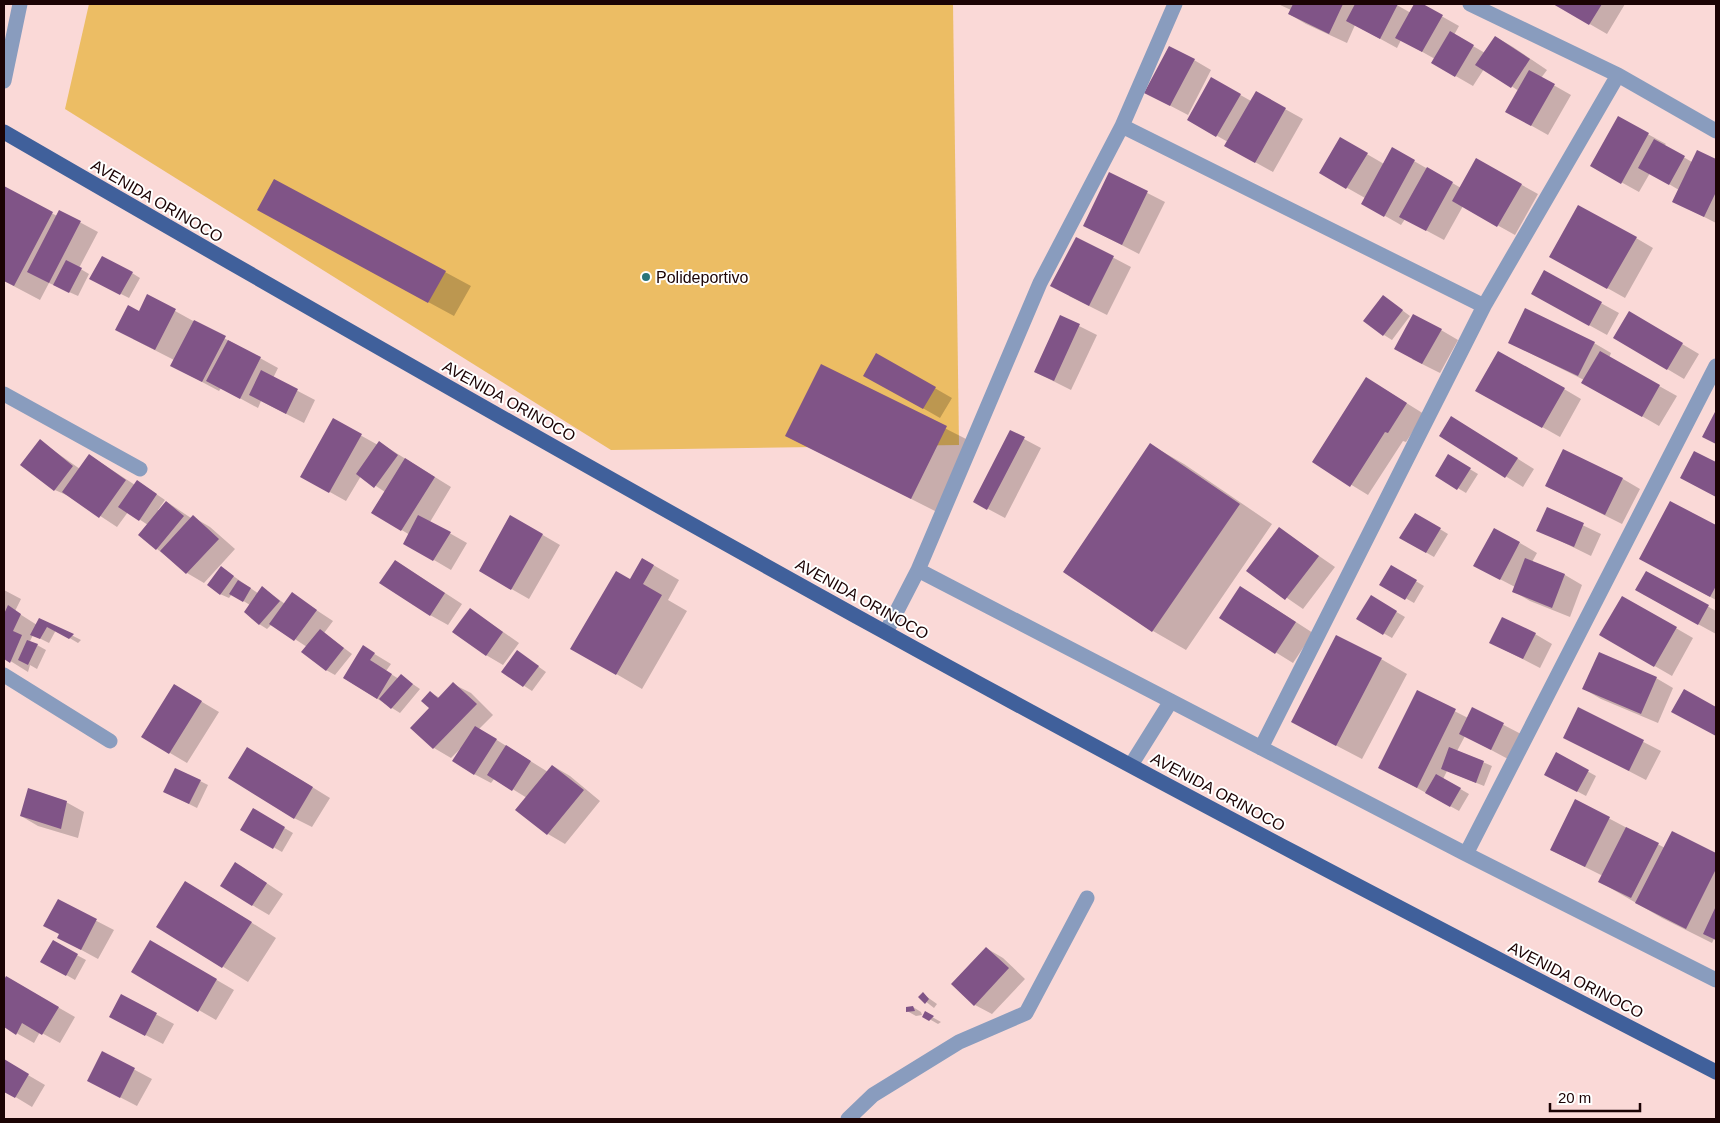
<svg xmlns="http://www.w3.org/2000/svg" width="1720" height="1123" font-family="Helvetica,sans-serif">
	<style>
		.green { fill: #ecbd64 }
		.shadow { fill: #0003 }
		.building { fill: #805487 }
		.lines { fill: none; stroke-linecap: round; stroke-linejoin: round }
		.minor { stroke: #899cbe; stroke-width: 15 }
		.major { stroke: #40609b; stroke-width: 15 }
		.poi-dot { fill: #2a7479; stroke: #fff; stroke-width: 2 }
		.labels { text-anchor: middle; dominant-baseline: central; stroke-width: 4; stroke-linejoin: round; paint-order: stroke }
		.street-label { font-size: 16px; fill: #1b0304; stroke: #fff }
		.poi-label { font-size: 16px; fill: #1b0304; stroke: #fff; text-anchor: start }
	</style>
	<rect width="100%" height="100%" fill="#fad9d7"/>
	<path class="green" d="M89,4H953L959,445L611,450L65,109Z"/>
	<path class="shadow" d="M1278,4H1395L1411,13L1416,4H1420L1459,26L1454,35L1485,53L1496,37L1513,47L1547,70L1541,78L1571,95L1548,135L1507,112L1519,91L1484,69L1473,86L1433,63L1435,59L1401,40L1397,48L1355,25L1347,43L1306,24L1289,14L1291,10Z
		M1555,4H1625L1607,34Z
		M1194,60L1211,70L1188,115L1146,93Z
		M1212,79L1251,101L1256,93L1303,119L1273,172L1226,146L1228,142L1189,120Z
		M1618,118L1666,144L1664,146L1692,162L1698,152L1716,161V223L1673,201L1679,190L1650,173L1639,192L1592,166Z
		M1341,139L1384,164L1393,149L1461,188L1477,160L1538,194L1515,235L1463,206L1444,240L1405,219L1401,225L1380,213L1365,198L1321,173Z
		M1110,174L1165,202L1139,254L1085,226Z
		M4,188L57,216L59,211L98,232L79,268L89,274L78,296L49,283L40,300L4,281Z
		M284,224L445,272L471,286L454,316Z
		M1076,238L1131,267L1107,315L1069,296Z
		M1636,238L1653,248L1625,298L1568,266Z
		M1544,272L1619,313L1607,335L1549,303Z
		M132,273L140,278L129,298L99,283Z
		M148,296L278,368L273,378L315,400L304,423L261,401L258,408L221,388L219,391L172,366L174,360L133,339L140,313Z
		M1391,302L1410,316L1392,340L1384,335Z
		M1630,313L1699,354L1684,379L1615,338Z
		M1061,317L1097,335L1071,390L1035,372Z
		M1441,330L1458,340L1440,373L1412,359Z
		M1510,343H1594L1611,353L1609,358L1677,396L1659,426L1583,382L1584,380Z
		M877,355L952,398L940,418L865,375Z
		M822,366L972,442L937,512L786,436Z
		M1384,389L1424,414L1406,442L1403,441L1368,495L1314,462Z
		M1564,389L1581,399L1560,437L1494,400Z
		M333,420L378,445L380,443L451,487L430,522L467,543L451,570L405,543L410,535L372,512L385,492L361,476L346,501L319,486Z
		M1469,428L1534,469L1523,487L1441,436Z
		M1011,432L1041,448L1005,518L975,502Z
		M40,441L80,469L89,455L135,485L137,481L165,500L158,510L160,511L167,502L191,518L193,517L210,527L235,549L204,583L187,573L157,549L148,525L128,512L117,527L73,498L55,490Z
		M1151,445L1184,464L1272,524L1186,650L1153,631L1064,571Z
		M1448,456L1478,474L1466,493L1436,475Z
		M1623,479L1640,489L1622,524L1546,486Z
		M1670,502L1716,527V600L1666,573Z
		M1547,508L1601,534L1591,556L1538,530Z
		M1415,514L1448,534L1434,557L1401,538Z
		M510,516L560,545L529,599L480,571Z
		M1280,529L1335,567L1303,609L1248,571Z
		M1520,543L1537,553L1532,562L1565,575L1582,585L1570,617L1530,601L1513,591L1515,587L1492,575Z
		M643,559L679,580L668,600L687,611L642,689L572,648L630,580Z
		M396,561L462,604L448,625L430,615Z
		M1392,567L1424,586L1414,603L1381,584Z
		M1647,572L1716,611V634L1654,600Z
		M229,573L259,594L263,588L285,604L292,594L333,621L324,633L352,654L335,675L326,670L307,647L272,624L267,629L259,624L250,605L232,594L229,598L220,594Z
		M4,590L21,599L15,611L37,625L40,619L81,640L78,643L56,630L49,643L33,635L30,641L46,650L37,669L30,665L28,672L4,657Z
		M1257,597L1313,633L1293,663L1221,618Z
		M1371,597L1405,617L1392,638L1358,619Z
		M1622,597L1693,638L1672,676L1601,635Z
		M470,609L519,643L503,665L486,655Z
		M1535,634L1552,644L1540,668L1491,643Z
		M363,647L391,664L386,671L399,679L401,676L420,689L400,713L344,678Z
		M525,657L546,672L532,691L503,672Z
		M1381,659L1407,674L1362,759L1318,736Z
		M1656,678L1673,688L1658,723L1601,699L1584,689Z
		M453,684L471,693L493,715L479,729L548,772L553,766L570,776L600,801L565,844L548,834L527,798L495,778L491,783L474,774L460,749L451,758L434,748L412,728L431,708V693L440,698Z
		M1417,692L1468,718L1473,709L1521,734L1508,759L1465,736L1457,751L1492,766L1484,786L1447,771L1443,779L1469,794L1459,811L1397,777Z
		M192,696L219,712L187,763L143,737Z
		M1579,709L1661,751L1646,780L1565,738Z
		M1557,754L1596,776L1586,796L1554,779Z
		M265,758L330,798L312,827L294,818Z
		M200,781L208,785L197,808L173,796Z
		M1576,801L1665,848L1673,832L1716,854V941L1714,939L1712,943L1662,918L1600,882L1603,876L1551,850Z
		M66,802L84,812L78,838L38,826L21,816Z
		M253,810L293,833L282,852L242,829Z
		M253,874L283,894L269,915L252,905Z
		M211,897L276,938L248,982L158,927Z
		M58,901L114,930L98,959L76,947L60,934Z
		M53,942L86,960L75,980L42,961Z
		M151,942L234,990L216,1020L133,972Z
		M986,948L1003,958L1025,979L992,1014L975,1005Z
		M7,978L75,1017L60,1043L40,1032L34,1043L4,1026V983Z
		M923,994L937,1004L934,1008L920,997Z
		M122,996L174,1024L163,1044L128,1026Z
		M913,1007L921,1012L922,1015L916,1016L907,1011Z
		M925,1013L941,1022L938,1024L924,1016Z
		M103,1053L152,1079L137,1106L106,1090Z
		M4,1061L45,1085L32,1107L4,1090Z"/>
	<path class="building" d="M1293,4H1343L1329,34L1288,14Z
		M1355,4H1398L1380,39L1346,21Z
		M1414,4H1423L1443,15L1422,52L1395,38Z
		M1553,4H1602L1589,25Z
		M1450,31L1474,45L1455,77L1431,63Z
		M1495,36L1530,59L1511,88L1475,65Z
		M1169,46L1195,59L1170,106L1144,93Z
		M1529,70L1555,84L1531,126L1505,112Z
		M1211,77L1241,94L1216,137L1187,120Z
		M1256,91L1286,108L1255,163L1224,146Z
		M1618,116L1649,133L1621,184L1590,166Z
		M1340,137L1368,153L1346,189L1319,173Z
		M1654,139L1685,156L1669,185L1638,168Z
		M1392,147L1415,160L1384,217L1361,204Z
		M1697,150L1716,159V192L1704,217L1672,202Z
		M1476,158L1522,184L1497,227L1452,201Z
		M1427,167L1453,182L1426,231L1399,217Z
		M1109,172L1148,191L1122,245L1083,226Z
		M274,179L446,271L428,303L257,210Z
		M4,186L53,212L14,286L4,281Z
		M1578,205L1637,237L1607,289L1549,257Z
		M59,210L81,221L49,283L27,272Z
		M1076,237L1114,256L1089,306L1050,286Z
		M102,256L133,272L120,295L89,279Z
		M66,260L82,268L69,293L53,285Z
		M1544,270L1602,302L1589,326L1531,294Z
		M147,294L176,309L155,350L115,330L128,305L139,311Z
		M1383,295L1403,310L1383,336L1363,321Z
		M1525,308L1595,342L1578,376L1508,343Z
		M1629,311L1683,343L1667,370L1613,338Z
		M1413,314L1442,329L1422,364L1394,349Z
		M1060,315L1080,324L1054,381L1034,372Z
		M194,320L226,336L202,382L170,366Z
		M228,340L261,357L240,399L206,381Z
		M1498,351L1565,388L1542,428L1475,391Z
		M1600,351L1660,385L1642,417L1581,383Z
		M876,353L936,387L923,409L863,376Z
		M821,364L947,426L911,499L785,436Z
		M261,370L298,389L286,414L249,395Z
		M1366,377L1407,403L1388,433L1385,432L1350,487L1312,462Z
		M1716,410V444L1702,437Z
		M1451,416L1518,458L1505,478L1439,436Z
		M333,418L362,434L329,493L300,477Z
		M1010,430L1025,437L987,510L973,502Z
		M40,439L73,466L54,491L20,465Z
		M379,441L398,455L374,488L356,474Z
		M1150,443L1240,504L1152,632L1063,572Z
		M1563,449L1623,478L1605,515L1545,486Z
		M1694,451L1716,462V497L1680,478Z
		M89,454L126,480L99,518L62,492Z
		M1448,454L1471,468L1457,490L1435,476Z
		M405,458L435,477L401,531L371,513Z
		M137,480L157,494L139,521L118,507Z
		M166,501L184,516L156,550L138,535Z
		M1670,501L1716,525V586L1710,597L1639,559Z
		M1547,507L1584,523L1574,547L1536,531Z
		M1415,513L1441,528L1426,553L1399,538Z
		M193,515L219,539L186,574L160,551Z
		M418,515L451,532L433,561L403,544Z
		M510,515L543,534L511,590L479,571Z
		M1279,527L1319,556L1285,600L1246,571Z
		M1494,528L1520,542L1500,580L1473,566Z
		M642,558L654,565L643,584L662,595L616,675L570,649L616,571L630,579Z
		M1525,558L1565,574L1552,608L1512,592Z
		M395,560L445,593L430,616L379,583Z
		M1391,565L1417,580L1405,600L1379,585Z
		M221,566L234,576L220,595L207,585Z
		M1646,571L1709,605L1698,625L1635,590Z
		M238,580L251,588L243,602L229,594Z
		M262,586L280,601L259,625L244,612Z
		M1240,586L1296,622L1275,654L1219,618Z
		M292,592L317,610L294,641L269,624Z
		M1371,595L1397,611L1383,635L1356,619Z
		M1622,596L1677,627L1654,667L1599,635Z
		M8,605L21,614L13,631L22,635L10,663L4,659V614Z
		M470,608L503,632L486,656L452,632Z
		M1502,617L1536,633L1523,659L1489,643Z
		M39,618L74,634L69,639L47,627L40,639L30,635Z
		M320,629L344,648L326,671L301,652Z
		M1336,635L1382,658L1336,746L1291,722Z
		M27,640L38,644L28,665L18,660Z
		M363,645L375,653L370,660L392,674L377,699L343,678Z
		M517,650L539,666L523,687L501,672Z
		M1599,652L1657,677L1641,714L1582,689Z
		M401,674L413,684L391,709L379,699Z
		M453,682L477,704L433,749L410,728L429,708L421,701L430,691L438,698Z
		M174,684L202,701L169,754L141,737Z
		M1684,689L1716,707V736L1671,712Z
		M1417,690L1456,709L1417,788L1378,768Z
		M1472,707L1504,723L1491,750L1459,734Z
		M1578,707L1644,740L1629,771L1563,738Z
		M475,726L497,739L474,775L452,761Z
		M506,745L531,761L512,791L487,775Z
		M247,747L313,787L294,819L228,778Z
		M1449,747L1484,761L1476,783L1441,769Z
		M1556,752L1589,770L1577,792L1544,775Z
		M552,765L584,790L547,835L515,810Z
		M175,768L201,780L189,804L163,792Z
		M1436,774L1461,788L1450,807L1425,793Z
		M28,788L67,801L61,829L20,816Z
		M1575,799L1610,817L1585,867L1550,850Z
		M253,808L285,827L273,849L240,830Z
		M1626,827L1659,843L1631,898L1598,882Z
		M1672,831L1716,853V869L1686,929L1635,903Z
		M235,862L267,883L252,906L220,886Z
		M185,881L252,922L222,968L156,927Z
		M58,899L97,919L81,950L57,938L59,934L43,926Z
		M1716,906V940L1703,934Z
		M53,940L78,954L66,976L40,962Z
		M150,940L217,979L198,1012L131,972Z
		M986,947L1009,968L974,1006L951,984Z
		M6,976L59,1007L42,1035L22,1023L16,1035L4,1027V980Z
		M923,992L929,999L925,1004L918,997Z
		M121,994L157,1013L145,1036L109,1017Z
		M913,1006L915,1011L906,1012V1007Z
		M925,1011L934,1016L929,1021L922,1017Z
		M102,1051L135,1068L120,1098L87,1081Z
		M4,1059L29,1074L15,1098L4,1092Z"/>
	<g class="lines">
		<path class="minor" d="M1470,4L1618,75L1716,131
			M4,81L20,4
			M1122,126L1484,306
			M4,394L140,469
			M918,570L1466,854L1716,980
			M886,632L918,570L1040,283L1122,126L1175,4
			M4,675L110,741
			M1261,748L1484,306L1618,75
			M1131,765L1171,701
			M1466,854L1716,366
			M848,1119L873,1095L959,1042L1026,1013L1087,898"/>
		<path class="major" d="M4,132C296,301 588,468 883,631C1158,783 1437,928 1716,1072"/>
	</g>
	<circle class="poi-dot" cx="646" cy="277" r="5"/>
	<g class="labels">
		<g class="street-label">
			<text transform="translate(157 201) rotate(30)">AVENIDA ORINOCO</text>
			<text transform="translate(509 401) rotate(29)">AVENIDA ORINOCO</text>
			<text transform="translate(862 599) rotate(29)">AVENIDA ORINOCO</text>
			<text transform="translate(1218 792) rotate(28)">AVENIDA ORINOCO</text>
			<text transform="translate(1576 980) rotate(27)">AVENIDA ORINOCO</text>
		</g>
		<g class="poi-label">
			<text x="656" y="277">Polideportivo</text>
		</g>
	</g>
	<rect width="1720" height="1123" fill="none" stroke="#1b0304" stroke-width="10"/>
	<path d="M1550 1103v8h90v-8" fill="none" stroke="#1b0304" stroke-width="2.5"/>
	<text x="1558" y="1103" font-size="15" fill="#1b0304" stroke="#ffffff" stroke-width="4" paint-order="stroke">20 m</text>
</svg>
